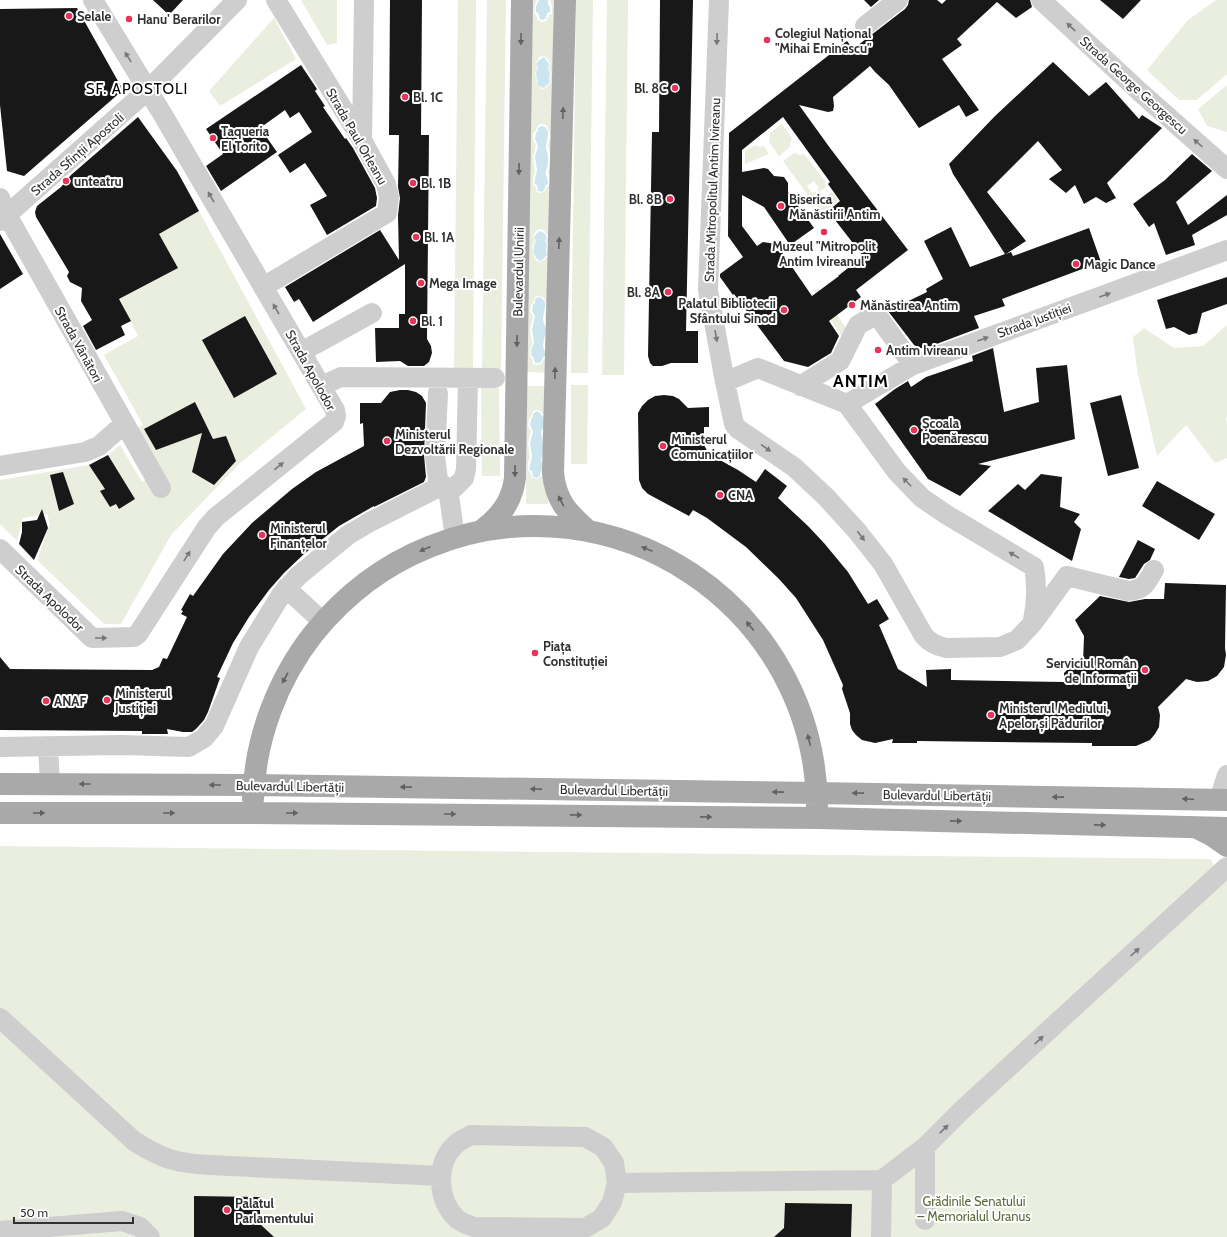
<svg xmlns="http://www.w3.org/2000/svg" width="1227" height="1237" font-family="Cabin,sans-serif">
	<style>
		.green { fill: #e9eedf; fill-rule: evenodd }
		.water { fill: #cce5ee }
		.building { fill: #181818; fill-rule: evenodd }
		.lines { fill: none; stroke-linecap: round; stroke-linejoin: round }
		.minor { stroke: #cecece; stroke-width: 20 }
		.major { stroke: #a9a9a9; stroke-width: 22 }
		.oneway { fill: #787878 }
		.oneway2 { fill: #616161 }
		.poi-dot { fill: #e8335b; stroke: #fff; stroke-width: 1.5 }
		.labels { text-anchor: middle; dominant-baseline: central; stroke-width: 4; stroke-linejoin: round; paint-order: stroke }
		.poi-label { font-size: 13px; font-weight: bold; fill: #313131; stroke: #fff; text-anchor: start }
		.street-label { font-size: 13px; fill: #313131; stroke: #fff }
		.park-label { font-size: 13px; fill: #5b6e3d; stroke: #fff }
		.quarter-label { font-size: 15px; letter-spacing: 1px; fill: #000; stroke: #fff }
		.district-label { font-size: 17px; font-weight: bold; letter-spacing: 1px; fill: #000; stroke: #fff }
	</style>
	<rect width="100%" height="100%" fill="#fff"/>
	<path class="green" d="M301,0H337V43L327,45Z
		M458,0H476L473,368H454Z
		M487,0H506L501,369L482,368Z
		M532,0H537L535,5L534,14L536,15L538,20L542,22L546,21L549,15L552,14V6L550,0H554L549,373L527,372ZM543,56L546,57L550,63L549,68L551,73L550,77L551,82L546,88L542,89L538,85L537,81H536L537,77L535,74L537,68L536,63L539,57ZM540,124L546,125C550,131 552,137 548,145C550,153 553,163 548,171L550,177V185L547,187L544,192L540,193L537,192L535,186L533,185V177L535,172L533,157L536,145L533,140V133L536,131L537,127ZM540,229L544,230L548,236L546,241L549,244L547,250L548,256L543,261L539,262C532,259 535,253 532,247L535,241L533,237L536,231ZM539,296L543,297C549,307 547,308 545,318L547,322L545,345L547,357L544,359L542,363L539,365L533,364L532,358L530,357V349L532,344L530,329L533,317L530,312L531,304L533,303L535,297Z
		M576,0H593L588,373H571Z
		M607,0H628L624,375H602Z
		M1216,0H1227V74L1197,100H1179L1147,70L1188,20Z
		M274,18L296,59L220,106L209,91Z
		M1227,85V132L1207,126L1198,109Z
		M782,124L792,138L790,144V147L779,156L769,142L770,133Z
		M755,145L760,147L764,146L769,154L745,164V151Z
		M794,153L800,155L804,154L825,181L826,187L819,192L817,190L819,188L814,181L807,186L812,193L815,191L817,194L810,198L783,161Z
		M832,192L839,201L826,210L830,216L826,218L816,204Z
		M199,211L306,409L240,463L171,535L121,624H104L37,560L50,524L47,514L23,518L17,541L0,524V480L89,465L107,489L101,491L110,507L116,504L119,509L135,499L108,455L120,445L142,482L156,473L133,430L143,425L104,355L138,336L120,299L178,268L159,234L165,230Z
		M819,288L848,331L844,340L814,295L816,294L814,291Z
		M1227,325V416L1226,419L1227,422V458L1215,463L1186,425L1157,456L1137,370L1133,337L1144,328L1174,348L1203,346Z
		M571,385H588L587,464H571Z
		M527,386H549L548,504H526ZM537,410L541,411L546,418L542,473V476L537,479L532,478L530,472L528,471V463L530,458L528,443L531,431L528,426L529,419L531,417L533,411Z
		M481,388H499L500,476H482Z
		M0,846L1211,859L1218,875L1227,881V1237H0Z"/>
	<path class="water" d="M539,0H548V5L550,7V12L547,13L546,18L543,20L540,19L538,13L536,12V6Z
		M544,57L549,64L548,68L550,73L549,77L550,82L544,88L541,87L538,85L536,72L538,68L536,64L539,60Z
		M542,126C553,129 546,139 546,147C547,152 549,157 548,162C548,166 545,171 546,175C547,178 548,180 548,184L546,185L544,190L542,192L538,191L537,185L534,184L537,170L535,157L538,146L535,139L536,133L538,131V128Z
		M539,231L544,233L547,237L545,241L547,244L546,250L547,255L541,261C533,259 532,247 536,241L534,237Z
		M539,297C550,301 543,311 543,319C543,323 546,327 546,331C545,336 543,341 543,347L545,351V356L543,357L541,362L539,363H535L533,357L531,355V350L534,342L532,329L535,316L532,311L533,305L535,303V299Z
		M537,411L540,413L544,418V426L541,432L544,447L541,461L543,465V470L541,471L540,476L537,478L533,477L532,471L529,470L532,456L530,443L533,432L530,425L531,419L533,417V414Z"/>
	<path class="building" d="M153,0H183L169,15Z
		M390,0H422L421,135H429L427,339L431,346L432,353L429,362L424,366H408L400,361L376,362L375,328H399V314H405V264L313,322L299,299L294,302L285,287L380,230L399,260L398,215L400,198L398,187L399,135H389Z
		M660,0H693L686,331H698V363H671L662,366H653L650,363L648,356L652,132H659Z
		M864,0H879L871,7Z
		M909,0H937L942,4L946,0H1030L1032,7L1016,18L997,2L957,39L962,45L942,59L979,110L966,117L959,105L919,128L889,85L875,72L870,66L833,97L834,106L833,111L828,112L799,105L830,148L908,250L856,290L861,297L829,321L839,336L831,353L808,367L784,361L734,294L733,295L720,277V274L743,257L728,236L729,133L847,41L853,49L905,9L908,5ZM783,117L830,182L828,184L840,201L828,211L863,256L838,276H839L812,296L781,251L789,246L763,242L757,246L742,226V195L764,207L790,245L814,228L788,192V183L784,177L774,176L768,169L764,168L742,172V150Z
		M1100,0H1141L1123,19Z
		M77,8L123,90L24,176L7,171L0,105V9Z
		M1053,62L1089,96L1106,82L1139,119L1142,115L1162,128L1107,183L1116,198L1106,203L1096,197L1084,204L1075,185L1066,193L1049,179L1062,170L1038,141L987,192L1026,241L1006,254L1011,252L1013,256L1089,228L1101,262L1002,299L1005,306L974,316L979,328L926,348H920L914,345L888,311L927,292L926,289L943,279L924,241L951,227L970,267L1005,254L953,174L949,164L995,116Z
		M301,65L317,89L315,91L325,106L323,107L345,139L346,138L353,148L375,188L377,198L376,206L327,235L310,205L327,196L305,163L290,173L278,155L312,132L299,112L290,118L285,110L260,128L277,152L221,191L206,166L223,154L206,129Z
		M138,117L177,171L199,211L159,234L178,268L119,299L131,321L121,326L125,335L96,350L83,326L92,320L81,301L82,288L70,282L67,276L69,272L36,217L35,212L37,206L61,187L71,175Z
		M1192,154L1212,171L1176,202L1188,225L1227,195V215L1192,235L1195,245L1166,255L1154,223L1149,227L1133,204L1165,180Z
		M0,234L23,274L0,289Z
		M1227,277V304L1202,313L1197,333L1189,335L1174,327L1166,329L1157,300Z
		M245,316L277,374L234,398L202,340Z
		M993,348L1004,412L1039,402L1036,368L1067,365L1075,439L978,464L991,466L960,496L928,479L875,404L895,389L908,381L911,387L926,377L973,361L972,356Z
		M400,390H408L416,392L422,396L426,403L424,455L426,477L424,482L374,507V506L339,526L304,554L284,573L269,590L249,617L233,643L217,677L220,678L208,712L204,720L196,729L192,732H183L167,729L168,734H142V731L0,730V657L10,669L152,670L159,667L163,658L167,659L187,617L181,614L183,611L181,610L190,594L193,596L223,554L252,523L292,489L316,472L364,446L363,423L360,424V403H381L390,392Z
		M664,395L673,396L679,399L688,408L709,407V427H704V445L709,454L738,470L756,482L765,469L787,486L778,498L808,526L824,543L848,572L868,604L877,599L889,619L879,625L898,669L927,687L926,670L951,669V680L1064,682V673L1073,664L1083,663L1084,636L1075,620L1100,596L1129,602L1145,599H1164L1165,583L1226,585L1225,648L1226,655L1224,667L1217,676L1208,681L1197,682L1186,679L1158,707L1160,715L1159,727L1155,734L1150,740L1136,746H1092V743L917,741V743H892L893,739L875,743L862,740L856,735L852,730L850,724V713L842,689L843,685L823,640L796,598L779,579L746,547L707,518L693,510L689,516L648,494L642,488L639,480L638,413L642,406L648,400L655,396Z
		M1121,395L1139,468L1108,476L1090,403Z
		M195,402L213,439L226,436L236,461L214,485L192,472L202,433L156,450L144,429Z
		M108,455L135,499L119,509L116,504L110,507L100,491L105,489L89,465Z
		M63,472L74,504L59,511L50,475Z
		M1041,474L1062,477L1060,507L1080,514L1074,522L1081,529L1072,561L988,511L1018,484L1025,490Z
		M1157,481L1215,514L1199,540L1142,506Z
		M42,509L48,528L34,560L19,544L22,532V522L37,520Z
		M1138,540L1155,549L1150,560L1144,564L1135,578L1129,579L1119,577Z
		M194,1196L260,1197V1224L274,1237H194Z
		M785,1203L852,1204L851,1237H774L784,1228Z"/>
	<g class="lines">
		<path class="minor" d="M719,0L708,290L725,382L734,424L738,429L794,467L826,497L857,531L883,564L924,636C930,643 937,646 946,648L1000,647L1017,640L1032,624L1067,576L1128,591C1145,590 1146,583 1154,570
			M1041,0L1140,92L1227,169
			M865,26L898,0
			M362,140L364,0
			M0,198L7,215L161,488
			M0,221L148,90L237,0
			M263,287L387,213L389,197L386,184L362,140L276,0
			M301,352L372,313
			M725,382L758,368L847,404L897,472L922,498L947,515L1034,567C1037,585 1037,602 1033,620
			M321,386L341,377L495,378
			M800,386L840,361L858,325L872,317L879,318L913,365
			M438,393L435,456L438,480L443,485L448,488H454L464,478L466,469L468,379
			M847,404L913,365L1227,250
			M0,466L85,452L99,446L124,424
			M448,488L455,538
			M0,549L92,638L134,637L138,634L207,527L216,517L334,422L336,416L335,410L163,115L93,0
			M286,588L323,622
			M48,746L50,785
			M0,747L122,745L189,747L204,738L214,726L249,647L281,595L298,576L348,535L370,522L443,485
			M1219,800L1227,775
			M0,1018L134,1141C162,1159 176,1163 209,1165L441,1176
			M471,1135L585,1137L603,1147L614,1163L617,1183L612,1202L602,1218L585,1228L474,1227C468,1225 461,1222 457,1219C437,1200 435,1164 455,1145C459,1141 466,1138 471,1135Z
			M617,1183L882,1180L925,1147L961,1111L1062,1018L1227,867
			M925,1220V1147
			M0,1231L122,1221L140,1227L150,1237
			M881,1237L882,1180"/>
		<path class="major" d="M565,0L553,473C556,501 567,512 587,530
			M481,531C500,517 512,502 515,478L522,0
			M0,784L254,785L817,793L1227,800
			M253,799C255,739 277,680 314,633C345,595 384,565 429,547C614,472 815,607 817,806
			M0,813H253L818,818L1227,828
			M1197,828L1211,835L1227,846"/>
	</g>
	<defs><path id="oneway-solid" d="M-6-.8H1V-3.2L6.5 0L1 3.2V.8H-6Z"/></defs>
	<g class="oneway">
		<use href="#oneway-solid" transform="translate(1071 27) rotate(-137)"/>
		<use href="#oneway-solid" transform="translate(717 39) rotate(92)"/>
		<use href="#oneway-solid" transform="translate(128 57) rotate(-122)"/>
		<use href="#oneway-solid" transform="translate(1198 143) rotate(-138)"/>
		<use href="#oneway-solid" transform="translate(211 197) rotate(-120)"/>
		<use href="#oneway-solid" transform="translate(1105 295) rotate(-20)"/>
		<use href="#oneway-solid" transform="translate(276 309) rotate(-120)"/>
		<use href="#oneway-solid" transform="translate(716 336) rotate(80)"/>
		<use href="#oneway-solid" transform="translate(983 339) rotate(-20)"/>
		<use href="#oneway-solid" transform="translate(766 448) rotate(35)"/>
		<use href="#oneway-solid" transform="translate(279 466) rotate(-39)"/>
		<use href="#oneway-solid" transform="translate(907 482) rotate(-135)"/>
		<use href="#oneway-solid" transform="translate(861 536) rotate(53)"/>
		<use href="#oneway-solid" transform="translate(1014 555) rotate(-149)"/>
		<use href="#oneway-solid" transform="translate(187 556) rotate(-58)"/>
		<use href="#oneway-solid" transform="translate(101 638)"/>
		<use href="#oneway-solid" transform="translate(1135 952) rotate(-42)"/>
		<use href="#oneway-solid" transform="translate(1039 1040) rotate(-43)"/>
		<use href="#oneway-solid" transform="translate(944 1129) rotate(-44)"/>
	</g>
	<g class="oneway2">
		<use href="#oneway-solid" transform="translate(521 39) rotate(91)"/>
		<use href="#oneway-solid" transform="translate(563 113) rotate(-88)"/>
		<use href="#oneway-solid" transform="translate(519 169) rotate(91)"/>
		<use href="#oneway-solid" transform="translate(559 243) rotate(-88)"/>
		<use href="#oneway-solid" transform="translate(517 341) rotate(91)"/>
		<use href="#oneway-solid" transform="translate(555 373) rotate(-88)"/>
		<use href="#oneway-solid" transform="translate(515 471) rotate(91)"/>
		<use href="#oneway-solid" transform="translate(561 501) rotate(-118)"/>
		<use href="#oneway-solid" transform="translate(425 549) rotate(158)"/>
		<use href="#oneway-solid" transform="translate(647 549) rotate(-158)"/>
		<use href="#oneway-solid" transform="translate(750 626) rotate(-130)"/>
		<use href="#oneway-solid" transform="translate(285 678) rotate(119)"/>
		<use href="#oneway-solid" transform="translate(809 740) rotate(-104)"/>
		<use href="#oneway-solid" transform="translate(85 784) rotate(-180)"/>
		<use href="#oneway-solid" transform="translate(215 785) rotate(-180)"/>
		<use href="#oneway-solid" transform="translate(406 787) rotate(-179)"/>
		<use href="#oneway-solid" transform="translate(536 789) rotate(-179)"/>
		<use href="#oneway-solid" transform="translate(778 792) rotate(-179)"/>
		<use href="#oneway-solid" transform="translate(858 793) rotate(-179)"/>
		<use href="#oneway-solid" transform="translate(1058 797) rotate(-179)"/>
		<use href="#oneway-solid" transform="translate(1188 799) rotate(-178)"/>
		<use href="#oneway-solid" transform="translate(39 813)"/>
		<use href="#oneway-solid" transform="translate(169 813)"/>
		<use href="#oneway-solid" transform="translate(292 813)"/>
		<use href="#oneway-solid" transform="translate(450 814)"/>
		<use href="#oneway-solid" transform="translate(576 815) rotate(1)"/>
		<use href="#oneway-solid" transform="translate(706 817) rotate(1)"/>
		<use href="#oneway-solid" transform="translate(956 821) rotate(1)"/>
		<use href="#oneway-solid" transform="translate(1100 825) rotate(1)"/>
	</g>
	<g class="poi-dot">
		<circle cx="69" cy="16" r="4"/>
		<circle cx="129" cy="19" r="4"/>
		<circle cx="767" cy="40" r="4"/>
		<circle cx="675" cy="88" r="4"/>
		<circle cx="405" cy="97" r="4"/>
		<circle cx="213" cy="138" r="4"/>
		<circle cx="66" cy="181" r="4"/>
		<circle cx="413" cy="183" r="4"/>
		<circle cx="670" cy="199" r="4"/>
		<circle cx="781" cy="206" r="4"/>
		<circle cx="824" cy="232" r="4"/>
		<circle cx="416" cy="237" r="4"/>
		<circle cx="1076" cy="264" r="4"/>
		<circle cx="421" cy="283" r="4"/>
		<circle cx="668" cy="292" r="4"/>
		<circle cx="852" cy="305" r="4"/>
		<circle cx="784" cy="310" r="4"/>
		<circle cx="413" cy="321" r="4"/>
		<circle cx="878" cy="350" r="4"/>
		<circle cx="914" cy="430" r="4"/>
		<circle cx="387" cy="441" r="4"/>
		<circle cx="663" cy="446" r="4"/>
		<circle cx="720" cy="495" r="4"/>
		<circle cx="262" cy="535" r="4"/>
		<circle cx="535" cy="653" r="4"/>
		<circle cx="1145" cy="670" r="4"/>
		<circle cx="107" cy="700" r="4"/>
		<circle cx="46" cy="701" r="4"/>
		<circle cx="991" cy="715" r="4"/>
		<circle cx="227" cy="1210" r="4"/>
	</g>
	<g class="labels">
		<g class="poi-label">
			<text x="77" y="16">Selale</text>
			<text x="137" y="19">Hanu' Berarilor</text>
			<text x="775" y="33">Colegiul Național<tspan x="775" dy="15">"Mihai Eminescu"</tspan></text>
			<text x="667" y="88" text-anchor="end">Bl. 8C</text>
			<text x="413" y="97">Bl. 1C</text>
			<text x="221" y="131">Taqueria<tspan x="221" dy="15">El Torito</tspan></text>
			<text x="74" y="181">unteatru</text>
			<text x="421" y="183">Bl. 1B</text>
			<text x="662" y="199" text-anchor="end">Bl. 8B</text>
			<text x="789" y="199">Biserica<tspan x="789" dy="15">Mănăstirii Antim</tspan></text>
			<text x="424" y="237">Bl. 1A</text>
			<text x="824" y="246" text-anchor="middle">Muzeul "Mitropolit<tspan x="824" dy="15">Antim Ivireanul"</tspan></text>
			<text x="1084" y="264">Magic Dance</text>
			<text x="429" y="283">Mega Image</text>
			<text x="660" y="292" text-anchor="end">Bl. 8A</text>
			<text x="776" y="303" text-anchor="end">Palatul Bibliotecii<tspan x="776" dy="15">Sfântului Sinod</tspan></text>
			<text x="860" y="305">Mănăstirea Antim</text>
			<text x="421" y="321">Bl. 1</text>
			<text x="886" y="350">Antim Ivireanu</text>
			<text x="922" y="423">Şcoala<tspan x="922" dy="15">Poenărescu</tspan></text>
			<text x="395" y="434">Ministerul<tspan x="395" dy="15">Dezvoltării Regionale</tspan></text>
			<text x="671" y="439">Ministerul<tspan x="671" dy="15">Comunicațiilor</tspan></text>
			<text x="728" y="495">CNA</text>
			<text x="270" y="528">Ministerul<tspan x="270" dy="15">Finanțelor</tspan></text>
			<text x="543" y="646">Piața<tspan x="543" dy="15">Constituției</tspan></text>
			<text x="1137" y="663" text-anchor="end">Serviciul Român<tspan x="1137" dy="15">de Informații</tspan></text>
			<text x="115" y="693">Ministerul<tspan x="115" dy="15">Justiției</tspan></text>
			<text x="54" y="701">ANAF</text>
			<text x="999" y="708">Ministerul Mediului,<tspan x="999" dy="15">Apelor și Pădurilor</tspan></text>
			<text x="235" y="1203">Palatul<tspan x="235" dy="15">Parlamentului</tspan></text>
		</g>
		<g class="street-label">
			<text transform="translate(1134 85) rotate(42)">Strada George Georgescu</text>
			<text transform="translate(357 136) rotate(60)">Strada Paul Orleanu</text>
			<text transform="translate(77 154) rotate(-41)">Strada Sfinții Apostoli</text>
			<text transform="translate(712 190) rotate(-88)">Strada Mitropolitul Antim Ivireanu</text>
			<text transform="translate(518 272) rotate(-89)">Bulevardul Unirii</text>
			<text transform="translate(1034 320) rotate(-20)">Strada Justiției</text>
			<text transform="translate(79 344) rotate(61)">Strada Vânători</text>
			<text transform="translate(311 370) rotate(61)">Strada Apolodor</text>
			<text transform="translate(50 598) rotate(44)">Strada Apolodor</text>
			<text transform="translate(290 786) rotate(1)">Bulevardul Libertății</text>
			<text transform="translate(614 790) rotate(1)">Bulevardul Libertății</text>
			<text transform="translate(937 795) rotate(1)">Bulevardul Libertății</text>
		</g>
		<g class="park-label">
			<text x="974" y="1201">Grădinile Senatului<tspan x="974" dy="15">– Memorialul Uranus</tspan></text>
		</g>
		<g class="quarter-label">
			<text x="137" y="89">SF. APOSTOLI</text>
		</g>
		<g class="district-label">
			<text x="861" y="381">ANTIM</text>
		</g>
	</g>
	<path d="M14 1217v6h119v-6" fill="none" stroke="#313131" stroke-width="2"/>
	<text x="20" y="1217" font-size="12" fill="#313131" stroke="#ffffff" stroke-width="3" paint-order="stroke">50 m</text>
</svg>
